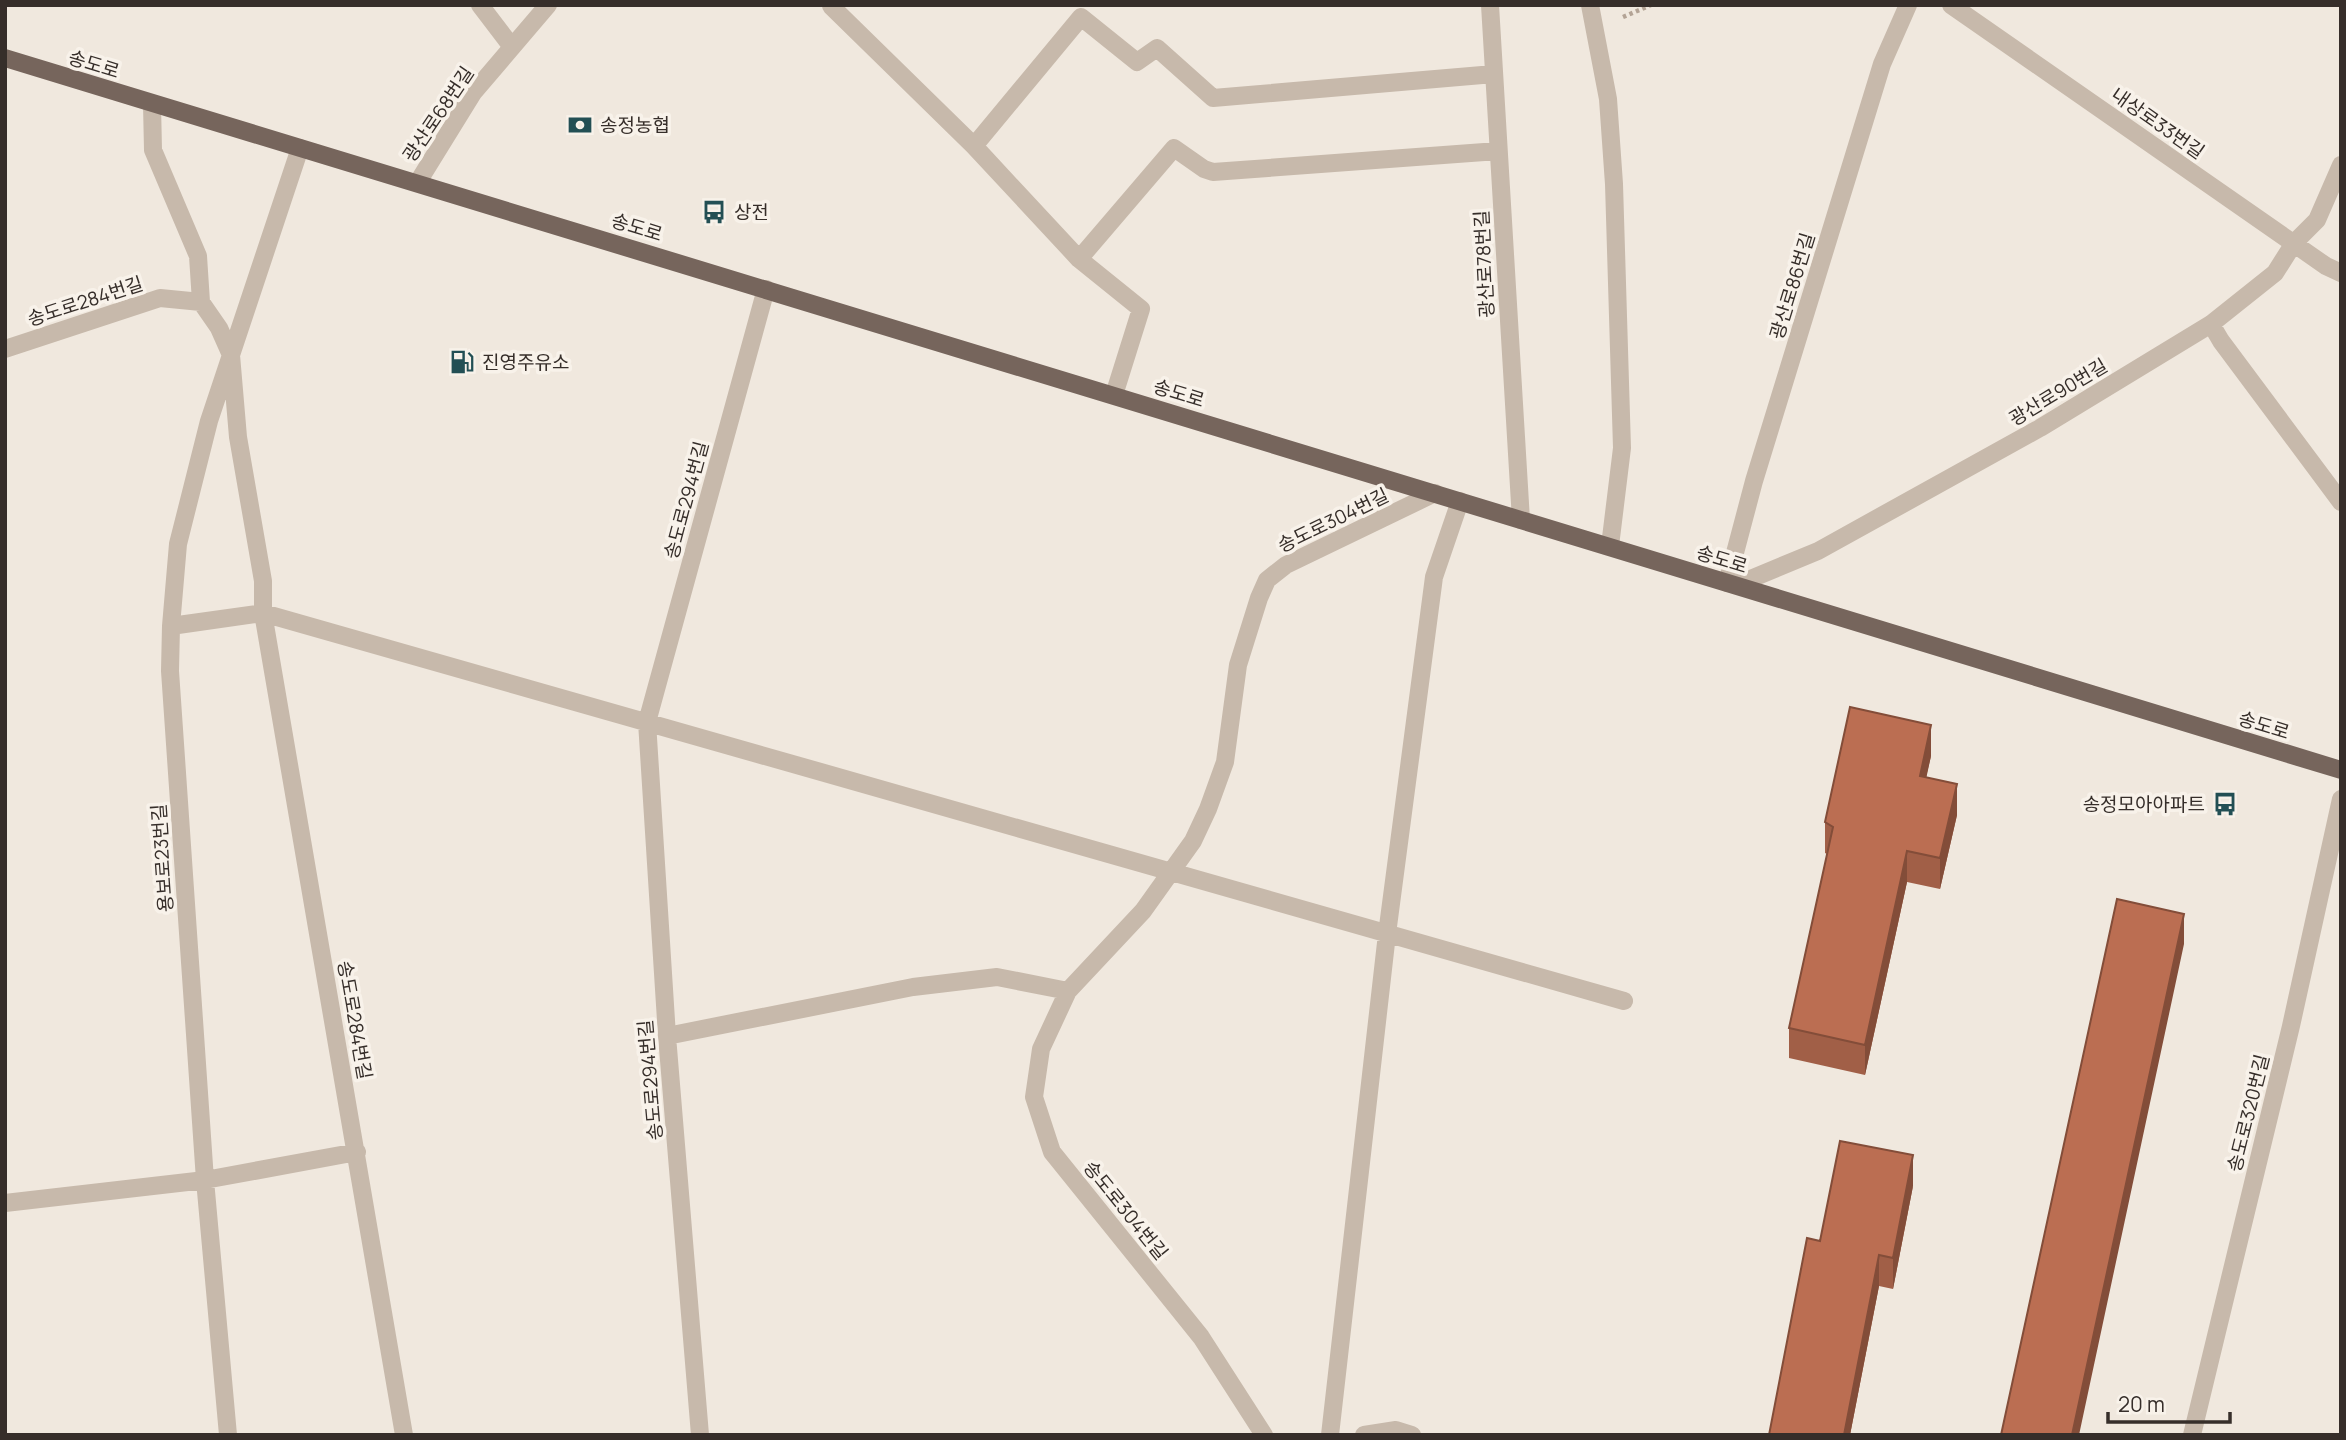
<svg xmlns="http://www.w3.org/2000/svg" width="2346" height="1440" font-family="Manrope,'Noto Sans KR',sans-serif">
	<style>
		.lines { fill: none; stroke-linecap: round; stroke-linejoin: round }
		.path { stroke: #b3a395; stroke-width: 4.5; stroke-dasharray: 3.5 3.5; stroke-linecap: butt }
		.minor { stroke: #c7b9ab; stroke-width: 18 }
		.major { stroke: #76655c; stroke-width: 18 }
		.wall { fill: #a15f47 }
		.shaded-wall { fill: #834d39 }
		.building { fill: #bb6e52; stroke: #834d39; stroke-width: 2 }
		.labels { text-anchor: middle; dominant-baseline: central; stroke-width: 7; stroke-linejoin: round; paint-order: stroke }
		.street-label { font-size: 19px; fill: #362e2a; stroke: #f8f2ea }
		.poi-label { font-size: 19px; fill: #362e2a; stroke: #f8f2ea; text-anchor: start }
	</style>
	<rect width="100%" height="100%" fill="#f0e8de"/>
	<g class="lines">
		<path class="path" d="M1623,17L1651,5"/>
		<path class="minor" d="M480,5L512,47
			M1490,5L1521,520
			M1590,5L1608,99L1614,184L1622,448L1610,546
			M1951,5L2326,266L2341,273
			M831,6L974,146L1079,259L1141,309L1114,395
			M152,104L153,150L198,256L201,302
			M974,146L1081,17L1137,62L1157,48L1213,98L1494,74
			M418,182L473,93L548,5
			M1079,259L1174,148L1204,169L1213,172L1498,151
			M2211,324L2221,341L2341,502
			M5,349L160,298L201,302L219,328L231,355L238,437L263,581V613L404,1435
			M1727,583L1754,481L1882,64L1908,5
			M1736,585L1818,551L2040,428L2211,324L2275,273L2294,243L2317,220L2341,165
			M171,626L178,544L209,421L300,148
			M667,1036L913,987L997,977L1068,991
			M5,1203L205,1180L357,1152
			M228,1435L205,1180L170,671L171,626L263,613L1624,1001
			M700,1435L667,1036L647,722L766,289
			M1264,1435L1201,1337L1052,1152L1034,1097L1041,1049L1068,991L1143,911L1193,841L1208,809L1225,762L1238,665L1259,598L1267,580L1286,565L1435,493
			M1330,1435L1387,934L1434,577L1460,501
			M1364,1435L1396,1430L1412,1435
			M2192,1435L2291,1026L2341,799"/>
		<path class="major" d="M5,58L2341,770"/>
	</g>
	<path class="wall" d="M1931,756L1926,777L1957,815L1940,889L1907,882L1865,1075L1789,1058V1028L1827,854L1825,853V822Z
		M1913,1186L1893,1289L1879,1286L1850,1435H1769Z"/>
	<path class="shaded-wall" d="M1931,725V756L1920,807V776Z
		M1957,784V815L1940,889V858Z
		M1907,851V882L1865,1075V1045Z
		M2184,914V944L2079,1435H2072Z
		M1913,1155V1186L1893,1289V1258Z
		M1879,1255V1286L1850,1435H1844Z"/>
	<path class="building" d="M1850,707L1931,725L1920,776L1957,784L1940,858L1907,851L1865,1045L1789,1028L1833,827L1825,822Z
		M2117,899L2184,914L2072,1435H2001Z
		M1840,1141L1913,1155L1893,1258L1879,1255L1844,1435H1769L1807,1238L1820,1241Z"/>
	<defs>
		<g id="bank-bare" transform="scale(1.89)"><path d="M-6-4H6V4H-6ZM0-2.3a2.3 2.3 0 1 0 0 4.6a2.3 2.3 0 1 0 0-4.6Z" fill="#234f54" stroke="#f8f2ea" stroke-width="2.5" paint-order="stroke"/></g>
		<g id="bus-bare" transform="scale(1.89)"><path d="M-5-6H5V4H4V6H2V4H-2V6H-4V4H-5ZM-3.5-4V0h7V-4ZM-3.5 1.2v1.5H-2V1.2ZM2 1.2v1.5H3.5V1.2Z" fill="#234f54" stroke="#f8f2ea" stroke-width="2.5" paint-order="stroke"/></g>
		<g id="fuel-bare" transform="scale(1.89)"><path d="M-5.5-6h7V0h2V4h1.3V-2.5L3-4.5l.8-.8L6-3V5H2.5V1h-1V6h-7ZM-4.2-4.7v3.2H.2V-4.7Z" fill="#234f54" stroke="#f8f2ea" stroke-width="2.5" paint-order="stroke"/></g>
	</defs>
	<g fill-rule="evenodd">
		<use href="#bank-bare" x="580" y="125"/>
		<use href="#bus-bare" x="714" y="212"/>
		<use href="#fuel-bare" x="462" y="362"/>
		<use href="#bus-bare" x="2225" y="804"/>
	</g>
	<g class="labels">
		<g class="street-label">
			<text transform="translate(94 64) rotate(17)">송도로</text>
			<text transform="translate(438 114) rotate(-56)">광산로68번길</text>
			<text transform="translate(2158 123) rotate(35)">내상로33번길</text>
			<text transform="translate(637 227) rotate(17)">송도로</text>
			<text transform="translate(1484 264) rotate(-93)">광산로78번길</text>
			<text transform="translate(1792 286) rotate(-73)">광산로86번길</text>
			<text transform="translate(85 301) rotate(-18)">송도로284번길</text>
			<text transform="translate(2058 392) rotate(-31)">광산로90번길</text>
			<text transform="translate(1179 393) rotate(17)">송도로</text>
			<text transform="translate(686 500) rotate(-75)">송도로294번길</text>
			<text transform="translate(1333 520) rotate(-26)">송도로304번길</text>
			<text transform="translate(1722 559) rotate(17)">송도로</text>
			<text transform="translate(2264 725) rotate(17)">송도로</text>
			<text transform="translate(162 858) rotate(-94)">용보로23번길</text>
			<text transform="translate(355 1020) rotate(80)">송도로284번길</text>
			<text transform="translate(650 1080) rotate(-95)">송도로294번길</text>
			<text transform="translate(2248 1113) rotate(-76)">송도로320번길</text>
			<text transform="translate(1126 1210) rotate(51)">송도로304번길</text>
		</g>
		<g class="poi-label">
			<text x="600" y="125">송정농협</text>
			<text x="734" y="212">상전</text>
			<text x="482" y="362">진영주유소</text>
			<text x="2205" y="804" text-anchor="end">송정모아아파트</text>
		</g>
	</g>
	<rect width="2346" height="1440" fill="none" stroke="#362e2a" stroke-width="14"/>
	<path d="M2108 1412v10h122v-10" fill="none" stroke="#362e2a" stroke-width="3.5"/>
	<text x="2118" y="1412" font-size="21" fill="#362e2a" stroke="#f8f2ea" stroke-width="5" paint-order="stroke">20 m</text>
</svg>
